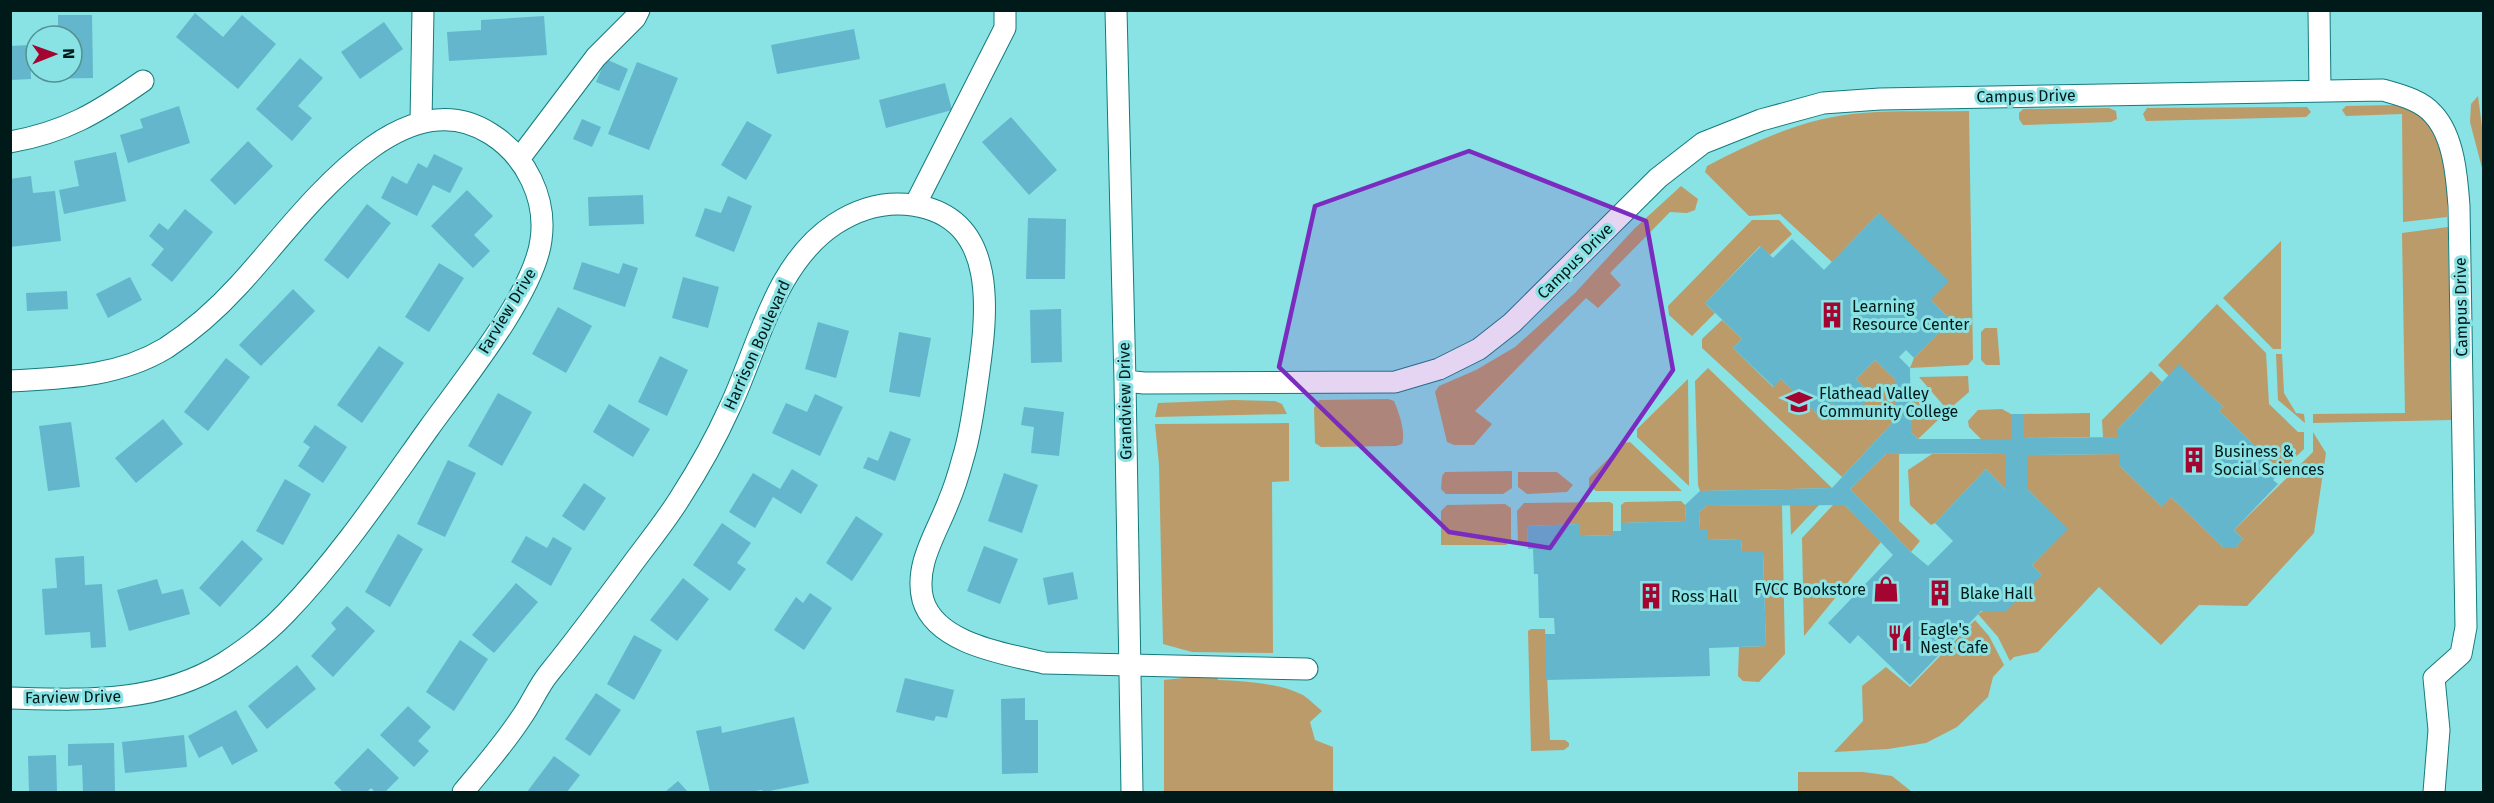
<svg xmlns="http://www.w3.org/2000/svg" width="2494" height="803" font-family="'Fira Sans',sans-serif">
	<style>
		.green { fill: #bb9b6a }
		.building { fill: #64b6cc; fill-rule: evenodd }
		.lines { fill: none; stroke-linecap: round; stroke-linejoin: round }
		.minor-casing { stroke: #147b7d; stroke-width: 23 }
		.minor { stroke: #fff; stroke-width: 21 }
		.marked { fill: #7b2cbf; fill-opacity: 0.2; stroke: #7b2cbf; stroke-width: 4.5; stroke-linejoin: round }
		.labels { text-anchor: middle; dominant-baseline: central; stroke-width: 6; stroke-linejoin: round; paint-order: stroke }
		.street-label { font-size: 16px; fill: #001919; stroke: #89e2e4 }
		.poi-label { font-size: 16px; fill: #001919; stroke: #89e2e4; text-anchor: start }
	</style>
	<rect width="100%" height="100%" fill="#89e2e4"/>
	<path class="green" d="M2478,96L2483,135V217L2482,168L2470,122L2471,104Z
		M2395,105C2406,109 2420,113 2428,122C2451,146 2447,187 2447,217L2403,222L2402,114L2346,116L2342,110L2346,106Z
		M2307,107L2311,112L2306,117L2146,121L2143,114L2147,108Z
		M2109,108L2116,111L2117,119L2111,122L2023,125L2019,119V113L2023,109Z
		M1969,111L1973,359L1968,365L1910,368L1914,358L1951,320L1931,300L1879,213L1832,262L1780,214L1749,216L1705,172L1707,166C1756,140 1807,117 1863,113C1898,110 1934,112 1969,111Z
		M1681,186L1698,199L1695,210L1687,213L1670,212L1610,273L1621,285L1598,308L1586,298L1475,411L1492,424L1474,445H1454L1447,442L1435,392L1439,386L1476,370L1515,347L1575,293L1634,229Z
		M1752,220H1779L1792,234L1770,255L1760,246L1705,303L1715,313L1692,336L1669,315L1668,306Z
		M2448,227L2451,420L2313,423V414L2405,413L2402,233Z
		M2281,241V349H2273L2223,298Z
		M2217,304L2266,353L2269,404L2298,432H2304V449L2281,471L2219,411L2223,407L2179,365L2169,376L2158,365Z
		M1722,320L1742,339L1733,348L1773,387L1781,379L1819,416L1832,403L1849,419L1872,395L1856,379L1875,360L1895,379V420L1842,477L1702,348V339Z
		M1985,328H1997L2000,365H1986L1981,360V332Z
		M2276,354H2282L2284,393L2296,413L2304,414L2305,423L2278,400Z
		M1708,368L1832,488L1700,491L1698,485L1695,381Z
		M2151,371L2162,382L2118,429V437H2103L2102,420Z
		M1968,376L1969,392L1954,405L1944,406L1919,377Z
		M1688,379L1689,486L1637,437V429Z
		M1910,385L1938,412V420L1918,439L1911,432Z
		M1388,399L1394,401C1399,413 1406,432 1402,444L1396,446L1321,447L1315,443L1314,408L1319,400Z
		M1234,400L1275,401L1282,404L1287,414L1155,417L1158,403Z
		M2002,409L2011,414V439H1981L1969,427L1968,421L1978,410Z
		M2090,413V437L2024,438V414Z
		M1289,423V481L1272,482L1273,653L1192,652L1163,644L1159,465L1155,424Z
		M2313,432L2326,453L2314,533L2247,606L2199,605L2161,645L2099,587L2038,652L2014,657L2010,661L1998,637L1978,614L2042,575L2032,565L2067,529L2028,490V455L2119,454V465L2161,506L2171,497L2223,547H2236L2243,539L2234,530L2313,452Z
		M1630,442L1682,491H1596L1589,486V478L1624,443Z
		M2006,453V490L1986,469L1935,523L1931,525L1910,505L1908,470L1932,454Z
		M1886,454H1899V521L1920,541L1911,552L1850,489Z
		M1512,471V488L1503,494H1446L1441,489L1442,476L1445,472Z
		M1518,472H1557L1573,485L1567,492L1527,494L1518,487Z
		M1681,501L1685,505L1686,521L1621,523V505L1625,502Z
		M1610,502L1613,504V535L1580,536V524L1527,526L1528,545L1518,543L1517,511L1524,503Z
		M1505,504L1511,508V540L1506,545H1441V511L1447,505Z
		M1782,505L1785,654L1759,682L1743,681L1738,676L1739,647L1766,646L1763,552H1742L1741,539L1707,540V529H1700L1699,512L1706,506Z
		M1790,505H1819L1791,535Z
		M1833,505H1845L1881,542L1804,636L1802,538Z
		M1975,620L1989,636L2004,665L1993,677L1988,697L1957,727L1926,743L1888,749L1834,752L1863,721L1862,686L1886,667L1910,687Z
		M1531,629H1545L1550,740H1565L1569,743V746L1564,750L1531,751L1528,631Z
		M1202,676H1217L1218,680C1244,681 1279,683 1303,695C1309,699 1316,706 1322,711L1310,722L1315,740L1333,747V792H1164V680Z
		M1798,772H1863L1892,776L1912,792H1798Z"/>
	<path class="building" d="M195,13L223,37L242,15L276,44L238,89L176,37Z
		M58,15H92L93,78L41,79V72H72V36H58Z
		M544,16L547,55L449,61L447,32L481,30V20Z
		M384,22L403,49L360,79L341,52Z
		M854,29L860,59L777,74L771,45Z
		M30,45L31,79L10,80V46Z
		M300,58L323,78L298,106L312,118L292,141L256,109Z
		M606,59L628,69L619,91L596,82Z
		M637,62L678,78L649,150L608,134Z
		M945,83L952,110L886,128L879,100Z
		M179,106L190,143L128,163L120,135L143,128L140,119Z
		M1011,117L1057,170L1029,195L982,142Z
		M582,119L601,127L592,147L573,139Z
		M747,121L772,135L746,180L721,165Z
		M248,141L273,166L235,205L210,180Z
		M116,152L126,201L64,214L59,190L79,186L74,161Z
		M434,154L463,168L450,193L433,185L417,216L381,198L392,176L407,184L418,163L427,168Z
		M31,176L33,193L55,191L61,241L10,247V179Z
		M467,190L493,216L474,235L490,251L473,268L431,226Z
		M643,195L644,224L589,226L588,197Z
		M728,196L752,206L734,252L695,236L705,208L721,213Z
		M367,204L391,223L348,279L324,260Z
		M185,209L213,232L172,282L151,265L164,249L149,236L159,223L168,230Z
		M1879,213L1949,281L1931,300L1951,320L1914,358L1906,350L1899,357L1910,368L1911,432L1918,439H2011V414H2024V438L2118,437V429L2179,364L2223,407L2219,411L2281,471L2273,480L2278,484L2234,530L2243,539L2236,547H2223L2171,497L2162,507L2119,465V454L2028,455V490L2068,529L2032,565L2042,575L2005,612L1981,611L1910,685L1858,635L1850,644L1828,623L1893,555L1845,505L1706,506L1699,512L1700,529H1707V540L1741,539L1742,552H1763L1766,646L1709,648L1710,676L1546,680L1545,634H1555L1554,618H1539L1538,574H1534L1533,549H1528L1527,526L1580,524V536L1613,535L1612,531H1621V523L1686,521L1685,505L1700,491L1832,488L1895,420V379L1875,360L1856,379L1872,395L1849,419L1832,403L1819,416L1781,379L1774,387L1733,348L1742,339L1705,303L1761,246L1773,258L1792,239L1824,270ZM2006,453V490L1986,469L1935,523L1953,541L1928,566L1911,552L1850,489L1886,454Z
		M1028,218L1066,219L1065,279H1026Z
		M582,262L619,274L623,263L638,268L625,307L573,289Z
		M439,263L464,278L429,332L405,317Z
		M130,277L142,300L108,318L96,294Z
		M683,277L719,287L708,328L672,318Z
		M293,289L315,311L261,366L239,345Z
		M67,291L68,309L27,311L26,293Z
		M558,307L592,326L566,373L532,354Z
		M1061,309L1062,362L1031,363L1030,310Z
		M818,322L849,331L836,378L805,369Z
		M899,332L931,338L920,397L889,392Z
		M379,346L404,363L362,423L337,405Z
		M660,356L688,370L667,416L638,402Z
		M226,358L250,377L208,431L184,412Z
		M498,393L532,412L502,466L468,446Z
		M815,394L843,407L820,456L772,433L786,403L807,412Z
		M609,404L650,429L633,457L593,432Z
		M1024,407L1064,412L1059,456L1031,453L1034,427L1021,425Z
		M163,419L183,444L136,483L115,458Z
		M71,422L80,487L48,491L39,426Z
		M315,425L347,447L323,483L298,466L310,447L303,442Z
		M890,431L911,439L895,481L863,468L868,457L878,461Z
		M448,460L476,473L445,537L417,524Z
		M792,469L818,485L801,514L773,497L755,528L729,512L753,473L780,489Z
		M1004,473L1038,485L1022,533L988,521Z
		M285,479L311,494L283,545L256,531Z
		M584,483L606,498L584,531L562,516Z
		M856,516L883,534L852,581L826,563Z
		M722,523L751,543L737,563L746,569L730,591L693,565Z
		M398,534L423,549L390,607L365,592Z
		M526,536L547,548L553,537L572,548L551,586L511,562Z
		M242,540L263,559L220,607L199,588Z
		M984,546L1018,559L1000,604L967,591Z
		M84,556L85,585L102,584L106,647L91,648L90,632L45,635L42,589L57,588L55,558Z
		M1073,572L1078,599L1048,605L1043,578Z
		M683,578L709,599L677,641L650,620Z
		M157,579L162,594L183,589L190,614L129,631L117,590Z
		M516,583L538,602L494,653L472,635Z
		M810,593L832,608L804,650L774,630L796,597L803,603Z
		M347,606L375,631L333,677L311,656L336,629L331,623Z
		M634,635L662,650L634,700L607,684Z
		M460,640L488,659L454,711L426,692Z
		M297,665L316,689L267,729L248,706Z
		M905,678L954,690L947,718L936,716L934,721L896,712Z
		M596,693L621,710L590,756L565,739Z
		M1025,698V720H1038V773L1002,774L1001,699Z
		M408,706L431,727L418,741L429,751L414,767L380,735Z
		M236,710L258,751L232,765L222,746L199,758L188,736Z
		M794,717L809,783L765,792H763L762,790L748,792H710L696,731L721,726L722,733Z
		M184,735L187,767L125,773L122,742Z
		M114,743L115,792H83L82,765L68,766V744Z
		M368,748L399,778L385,792H375L371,788L367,792H343L334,783Z
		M56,755L57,792H29L28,756Z
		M554,756L580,775L567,792H527Z
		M678,781L688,792H665Z"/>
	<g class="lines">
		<g class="minor-casing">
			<path id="minor" d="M1116,10L1125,381L1132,792
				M2319,10L2320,91
				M421,122L423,10
				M10,142C66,132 97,113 143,81
				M519,159L596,57L635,18L639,10
				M915,205L1005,28V10
				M10,381C65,378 118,377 166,348C192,331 217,309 238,286C294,227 396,72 491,134C526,156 547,199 541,240C534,294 462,382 429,428C384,491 340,557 286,613C268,632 246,649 224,663C158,704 84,700 10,698
				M1125,381L1144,383L1395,382L1439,369L1479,349L1512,323L1658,178L1703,143L1761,120L1823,103L1880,99L2383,90C2400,95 2421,100 2433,114C2454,136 2457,178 2459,206L2466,627L2461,654L2434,678L2439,730L2434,792
				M463,792C483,768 504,744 521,718C532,703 538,686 550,672C580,635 608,597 636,559C651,539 667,519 680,498C698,470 715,440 729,409C759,346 774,264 835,224C858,209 885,201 913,205C1000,218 987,315 978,378C974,405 971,433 963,458C959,473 954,489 948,503C936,534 914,566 923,600C936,644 1006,654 1044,663L1307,669"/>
		</g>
		<use href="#minor" class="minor"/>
	</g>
	<path class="marked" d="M1469,151L1646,221L1673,370L1550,548L1449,532L1279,367L1315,206Z"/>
	<defs>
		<g id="building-bare" transform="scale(2.07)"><path d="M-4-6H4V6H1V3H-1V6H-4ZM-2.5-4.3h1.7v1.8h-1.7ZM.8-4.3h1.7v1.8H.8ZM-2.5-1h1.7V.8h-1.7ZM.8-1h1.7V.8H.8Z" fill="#a30430" stroke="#89e2e4" stroke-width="2.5" paint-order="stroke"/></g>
		<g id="university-bare" transform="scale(2.07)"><path d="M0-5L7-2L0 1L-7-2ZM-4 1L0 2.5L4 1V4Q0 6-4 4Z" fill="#a30430" stroke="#89e2e4" stroke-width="2.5" paint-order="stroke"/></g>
		<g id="shop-bare" transform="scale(2.07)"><path d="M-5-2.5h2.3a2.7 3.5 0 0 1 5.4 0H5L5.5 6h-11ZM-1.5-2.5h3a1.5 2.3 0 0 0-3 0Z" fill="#a30430" stroke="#89e2e4" stroke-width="2.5" paint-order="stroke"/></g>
		<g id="restaurant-bare" transform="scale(2.07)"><path d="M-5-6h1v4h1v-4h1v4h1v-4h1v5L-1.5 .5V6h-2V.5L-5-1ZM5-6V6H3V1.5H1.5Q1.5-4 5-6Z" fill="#a30430" stroke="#89e2e4" stroke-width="2.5" paint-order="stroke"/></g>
	</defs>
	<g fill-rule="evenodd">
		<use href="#building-bare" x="1832" y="315"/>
		<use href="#university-bare" x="1799" y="402"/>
		<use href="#building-bare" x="2194" y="460"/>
		<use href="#shop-bare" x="1886" y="589"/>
		<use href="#building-bare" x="1940" y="593"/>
		<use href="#building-bare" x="1651" y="596"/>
		<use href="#restaurant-bare" x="1900" y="638"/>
	</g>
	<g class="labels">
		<g class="street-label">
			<text transform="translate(2026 96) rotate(-1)">Campus Drive</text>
			<text transform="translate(1575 261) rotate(-45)">Campus Drive</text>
			<text transform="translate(2461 307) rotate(-91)">Campus Drive</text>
			<text transform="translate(507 311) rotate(-59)">Farview Drive</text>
			<text transform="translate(757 345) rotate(-66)">Harrison Boulevard</text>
			<text transform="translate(1125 401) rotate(-91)">Grandview Drive</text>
			<text transform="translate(73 697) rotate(-1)">Farview Drive</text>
		</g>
		<g class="poi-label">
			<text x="1852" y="306">Learning<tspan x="1852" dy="18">Resource Center</tspan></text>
			<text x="1819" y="393">Flathead Valley<tspan x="1819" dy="18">Community College</tspan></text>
			<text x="2214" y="451">Business &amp;<tspan x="2214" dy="18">Social Sciences</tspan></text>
			<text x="1866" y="589" text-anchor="end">FVCC Bookstore</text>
			<text x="1960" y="593">Blake Hall</text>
			<text x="1671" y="596">Ross Hall</text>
			<text x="1920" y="629">Eagle's<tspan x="1920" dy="18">Nest Cafe</tspan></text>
		</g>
	</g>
	<rect width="2494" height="803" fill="none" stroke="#001919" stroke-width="24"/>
	<g transform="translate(54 54) rotate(89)"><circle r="28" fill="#89e2e4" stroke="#529293" stroke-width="1.5"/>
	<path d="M0-4.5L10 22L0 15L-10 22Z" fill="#a30430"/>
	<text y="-9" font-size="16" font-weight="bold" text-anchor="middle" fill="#001919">N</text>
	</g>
</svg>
